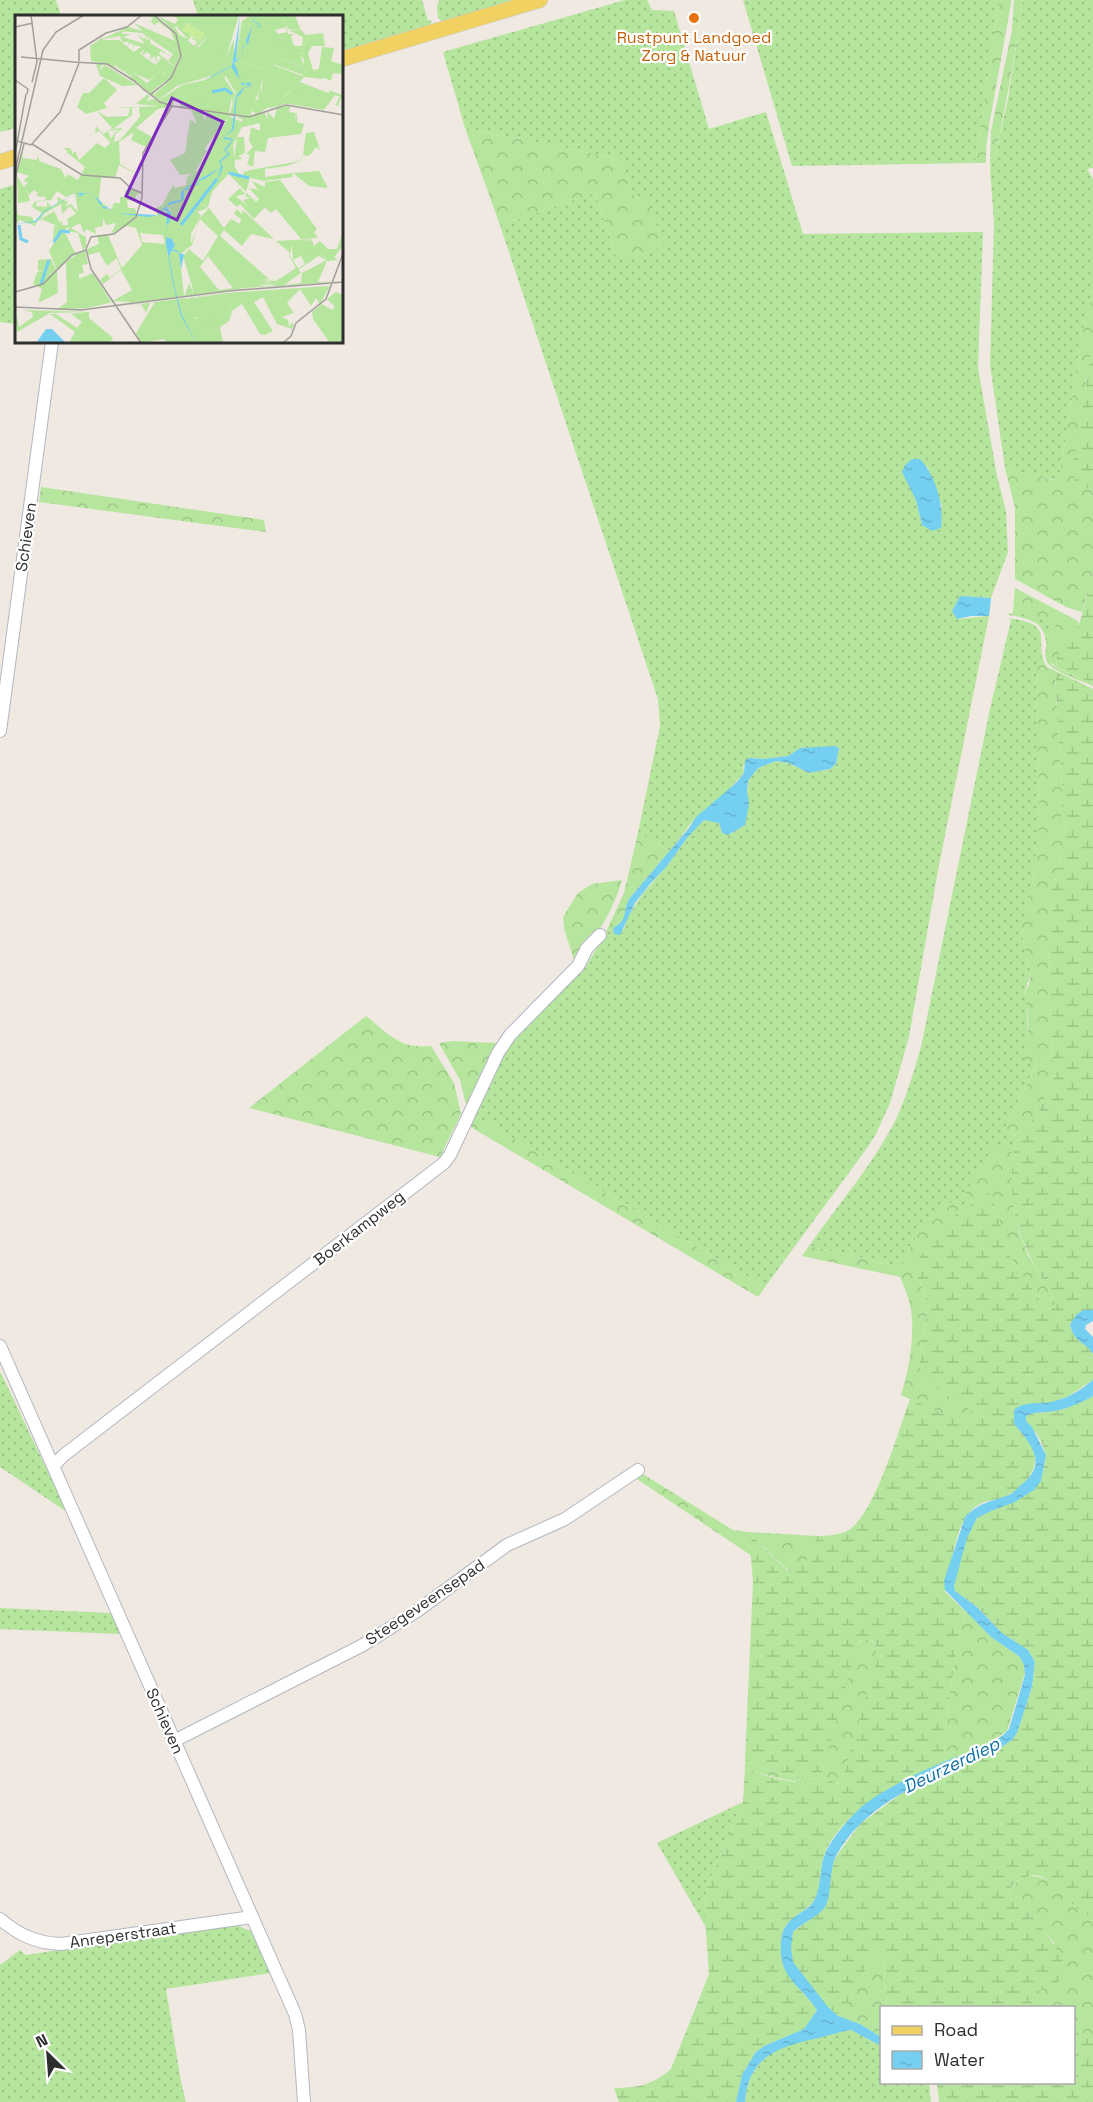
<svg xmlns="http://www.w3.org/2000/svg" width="1093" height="2102" font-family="'Space Grotesk',sans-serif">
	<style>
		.grass { fill: url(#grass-dots); fill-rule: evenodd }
		.forest { fill: url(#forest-crowns) }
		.wetland { fill: url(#wetland-marsh) }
		.water { fill: url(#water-ripples) }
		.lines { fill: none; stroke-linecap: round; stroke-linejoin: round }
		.minor-casing { stroke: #b4b7c1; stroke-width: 14 }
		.major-casing { stroke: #c9c9c9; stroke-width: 16 }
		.minor { stroke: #fff; stroke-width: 12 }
		.major { stroke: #f2d163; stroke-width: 15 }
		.food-dot { fill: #e8710a; stroke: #fff; stroke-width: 2 }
		.labels { text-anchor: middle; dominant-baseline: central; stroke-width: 4.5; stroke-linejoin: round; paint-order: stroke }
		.food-label { font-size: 16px; fill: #c56008; stroke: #fff }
		.street-label { font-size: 16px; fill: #2e2e2e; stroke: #fff }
		.water-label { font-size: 18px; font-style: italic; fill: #0d6fa3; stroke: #fff }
		.inset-river { fill: none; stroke: #75cff0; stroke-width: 3 }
		.inset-road { fill: none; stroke: #a29e99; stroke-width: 1.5 }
		.view { fill: #7b2cbf; fill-opacity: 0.15; stroke: #7b2cbf; stroke-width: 3 }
		.inset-edge { fill: none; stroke: #2e2e2e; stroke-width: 3 }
	</style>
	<defs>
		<pattern id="grass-dots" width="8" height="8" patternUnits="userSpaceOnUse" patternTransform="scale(1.5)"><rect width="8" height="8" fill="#b6e59e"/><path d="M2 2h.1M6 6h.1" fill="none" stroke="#9dc588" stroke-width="1.8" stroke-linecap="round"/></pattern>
		<pattern id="forest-crowns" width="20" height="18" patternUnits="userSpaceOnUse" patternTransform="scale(1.5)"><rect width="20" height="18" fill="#b6e59e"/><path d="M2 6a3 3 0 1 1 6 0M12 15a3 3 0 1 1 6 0" fill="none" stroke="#9dc588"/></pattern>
		<pattern id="wetland-marsh" width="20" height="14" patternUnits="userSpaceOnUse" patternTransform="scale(1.5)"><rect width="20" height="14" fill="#b6e59e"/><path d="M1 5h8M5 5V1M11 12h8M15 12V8" fill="none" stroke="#9dc588"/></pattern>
		<pattern id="water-ripples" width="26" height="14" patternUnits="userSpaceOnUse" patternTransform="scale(1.5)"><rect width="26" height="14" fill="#75cff0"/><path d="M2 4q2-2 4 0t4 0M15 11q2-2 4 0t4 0" fill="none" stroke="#66b2ce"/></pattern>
	</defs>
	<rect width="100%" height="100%" fill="#efe9e1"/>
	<path class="grass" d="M0,0H56L61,16H16V128L0,132Z
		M193,0H422L428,21L432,20L430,28L342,54V16H198Z
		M439,0H521L445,23L438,18L437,6Z
		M625,0H647L652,10L674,11L709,129L766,112L803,234L983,232L978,368L997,476L1006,511L1008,552L991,598L960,596L957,619L989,616L938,870L909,1037L890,1103L876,1134L867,1148L765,1287L474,1115L507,1048L585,968L605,934L613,928L614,934L624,929L628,916L644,892L667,866L687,838L702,821L706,820L719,823L722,833L731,834L746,821L748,781L758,768L776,761L789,763L809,773L830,769L836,764L839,748H800L788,756L765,759L752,758L743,766L744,773L723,796L696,817L670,851L638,833L660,726L658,699L500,225L595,193L616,256L646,199L636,200L620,159L465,128L443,52ZM927,466L942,507L922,525L916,500Z
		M743,0H999L975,163L792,166Z
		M1023,0H1093V168L1087,169L1093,179V290L1083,330L1059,478L1054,480L1005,468L990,365L994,223L990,168L994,160L1008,99Z
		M16,184V324L0,322V189Z
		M1013,611L1051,621L1056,624L1054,629L1047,636V657L1053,666L1093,684V686C1082,681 1053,672 1047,662C1044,656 1046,649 1046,643C1045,621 1027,618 1009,615L1008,613L1012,614Z
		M1008,618C1060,624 1031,643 1047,667L1093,689V691C1080,686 1045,674 1041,660C1040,655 1041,650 1041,645L1037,650L1039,828L1033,881L1022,928L1025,954L1031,972L1024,994L1027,1001L1028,1044L1025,1061L1037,1063L1005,1129L1015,1136L1014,1156L1011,1151L965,1193L974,1204L964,1211L955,1201C928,1213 912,1241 902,1267L809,1246C837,1206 870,1168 893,1125C906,1100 913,1073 921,1047L990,709L1011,620Z
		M0,1373H1L67,1512L0,1467Z
		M0,1608L111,1613L120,1634L0,1629Z
		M743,1802L707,1887L704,1907L707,1929L657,1843Z
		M236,1925L251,1931L270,1973L166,1989L181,2082L186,2102H0V1965L20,1950L25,1955Z
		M851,2030L881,2046L882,2082L929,2083L931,2102H745C749,2043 805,2040 851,2030Z"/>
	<path class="forest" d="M999,0H1011V4L990,120L986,148V163H975Z
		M1014,0H1023C1015,54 1006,107 994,160L990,168L991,131L1012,30Z
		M465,128L620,159L636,200L646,198L664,244C647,258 637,258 616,256L595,193L500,225Z
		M1093,290V341L1082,411L1078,486L1093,490V572L1082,612L1066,607L1015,579V508L1005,468L1053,480L1059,478L1083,330Z
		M41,487L264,520L266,532L39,502Z
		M1015,588L1078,621L1079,625C1065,644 1059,641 1056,667L1047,659V636L1054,629L1056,624L1051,621L1013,611Z
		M1041,644C1040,659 1041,666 1055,674L1062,791L1061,816L1065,828L1060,866L1053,887L1049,892C1051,900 1054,909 1053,916C1052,927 1047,935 1050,945L1049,989L1051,1012L1054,1022L1051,1049L1055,1069L1053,1080L1037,1114L1020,1134L1015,1136L1005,1129L1037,1063L1024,1062C1028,1044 1031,1011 1024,994L1029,984L1031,972L1025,954L1022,927L1033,881L1039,828L1037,650Z
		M638,833L670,851L629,899C626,905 628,908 626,914C624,924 613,928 605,934L624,893Z
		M622,880C612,914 597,935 575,963L564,928L563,917L578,893L592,884Z
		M366,1016C389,1034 399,1049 431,1046L454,1083L461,1114L440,1157L249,1108Z
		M453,1041L496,1043L466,1105L460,1080L439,1043Z
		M474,1115L765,1287L758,1297L469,1126Z
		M995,1143L1011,1151L1014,1156L1012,1186L1014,1211L1019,1232L1028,1255L1057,1304L1047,1311L1010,1257L991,1192L974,1204L965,1193Z
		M955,1201L964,1211L951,1218L915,1271L929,1305L920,1353L925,1381L977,1414L972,1427L901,1395C909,1371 916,1330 910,1305C908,1296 904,1286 900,1277L802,1256L809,1246L902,1267C911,1242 928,1212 955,1201Z
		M643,1474L733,1530L750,1547L752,1556L637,1479Z
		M748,1532L817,1536C811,1550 807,1571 790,1572Z
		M965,1611L974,1618L991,1637L1020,1657L1024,1665L1025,1673L1007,1731L989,1743L944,1763C946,1711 953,1662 965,1611Z
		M863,1640H871L876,1647V1661L843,1781C826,1791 763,1776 745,1768V1760L773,1772L820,1780L856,1646Z
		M1026,1876C1056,1875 1057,1891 1077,1908C1081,1912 1088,1915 1093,1918V2039H1089L1077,2028L1074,2027V2008L1031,2007C1032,1996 1037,1990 1048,1985L1054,1943L1028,1912L1015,1905L1009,1896C1010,1885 1017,1882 1026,1876Z
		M875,1953L883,1956L887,2007L882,2008L881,2037L860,2024L840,2017Z"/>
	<path class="wetland" d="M1093,341V490L1078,486L1074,478V461Z
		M1093,572V684L1056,667L1058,651L1063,641L1079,625Z
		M1055,674L1093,691V1310H1083L1070,1325C1075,1344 1090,1343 1093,1355C1093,1363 1093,1373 1093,1380L1069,1396L1054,1402L1036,1404L1014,1414C1012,1432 1039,1442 1035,1462C1033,1476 1022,1488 1010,1494C996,1503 982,1497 969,1513C955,1528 950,1572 945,1592L965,1611C953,1662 946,1711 944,1763C901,1782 851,1804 827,1848C819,1864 822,1882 816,1897C810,1909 797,1913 789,1922C783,1928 782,1934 781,1943C779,1972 800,1988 817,2009L805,2029L764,2046L755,2053L742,2075L736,2102H619L614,2088C637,2088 653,2085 671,2069L709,1974L704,1907L707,1887L743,1802L745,1768C770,1779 800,1785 827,1783L829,1780L837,1784L842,1781L876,1661V1647L872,1640H863L858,1643L820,1780L773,1772L745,1760L753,1582L750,1547L733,1530L748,1532L789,1572C807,1571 811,1550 817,1536C826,1536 841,1535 849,1530C875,1513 899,1429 910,1399L972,1426L977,1414L925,1381L920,1369V1353L929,1305L915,1271L918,1259L951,1218L991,1191L1010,1257L1047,1311L1057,1304C1034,1265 1013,1234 1012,1188C1011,1171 1014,1153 1015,1136L1020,1134L1037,1114L1053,1080L1055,1069L1051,1049L1054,1022L1051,1012L1049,989L1050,945C1047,935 1052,927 1053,916C1054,909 1051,900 1049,892L1053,887L1060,866L1065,828L1061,816L1062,790Z
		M1093,1396V1918C1088,1915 1081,1912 1077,1908C1061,1895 1047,1866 1023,1878C1014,1883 1010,1886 1009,1896C1016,1907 1021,1906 1029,1913C1039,1923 1066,1958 1066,1971C1066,1989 1034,1978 1031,2007H887L883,1956L875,1953L840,2017C826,2008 798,1977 792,1960C789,1952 791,1941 793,1932L811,1918L828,1898L830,1875L835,1858L860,1824L908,1789L1000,1748L1012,1740L1017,1733L1032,1687L1035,1662L1028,1650L1002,1633L977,1607L955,1591L954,1586C959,1567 964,1535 976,1520C980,1515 986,1513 991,1510C1020,1498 1040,1497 1045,1461C1047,1447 1036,1431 1026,1421V1416C1034,1411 1045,1414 1055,1411C1069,1408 1081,1403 1093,1396Z
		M1074,2027H1077L1089,2039H1093V2102H939L937,2083L1074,2082Z"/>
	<path class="water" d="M912,459H920C936,476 944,505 941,528L932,531L922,525L916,500L902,472L905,465Z
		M960,596L991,598L989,616H971L957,619L952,611Z
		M835,746L839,748L836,764L830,769L809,773L789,763L776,761L758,768L748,781L747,791L749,804L745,825L728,835L722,833L719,823L704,820L687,838L667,866L650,884L635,903L620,935L614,934L613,928C629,920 622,912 629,899L689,828L696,817L736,783L744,773L745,761L749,758L764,759L788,756L800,748Z
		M1083,1310H1093V1321L1086,1325L1085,1329L1093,1337V1354C1084,1340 1075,1344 1070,1325L1076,1315Z
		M1093,1380V1396C1081,1403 1069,1408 1055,1411C1045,1413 1034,1411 1026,1416V1421L1032,1427L1046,1455L1041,1481L1034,1490L1015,1502L991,1511L977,1518L967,1538L954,1586L955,1591L977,1607L1002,1633L1028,1650L1035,1662L1032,1687L1017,1733L1012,1740L1000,1748C943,1775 871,1795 837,1854C828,1870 833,1893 825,1907C817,1918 803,1922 793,1932L791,1948L793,1962L828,2007L838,2016L860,2024L881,2037V2046L851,2030C840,2032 829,2035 819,2038C780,2046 748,2056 745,2102H736L742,2075L755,2053L764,2046L804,2029L817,2010C802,1986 778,1978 781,1944C781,1936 783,1929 788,1923C795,1914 810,1910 815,1899C823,1882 818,1863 829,1846C836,1834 847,1821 857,1811C876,1792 931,1766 957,1757C973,1751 998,1743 1009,1729L1025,1675L1024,1665L1020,1657L991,1637L945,1590L944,1581L965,1517C978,1503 990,1502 1006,1496C1013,1494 1017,1488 1022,1484C1049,1463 1030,1443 1014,1424V1410C1024,1400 1042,1405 1055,1401C1070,1397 1081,1390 1093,1380Z"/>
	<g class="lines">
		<g class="minor-casing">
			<path id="minor" d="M0,731L52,342
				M0,1346L295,2014L299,2030L304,2102
				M53,1466L64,1455L444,1163L450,1155L498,1053L510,1035L578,966L587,948L600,935
				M174,1741L363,1645L417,1611L507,1545L565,1519L638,1470
				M0,1919C19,1935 36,1943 61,1944L252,1917"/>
		</g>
		<g class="major-casing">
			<path id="major" d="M342,59L540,0
				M0,162L16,157"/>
		</g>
		<use href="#minor" class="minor"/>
		<use href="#major" class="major"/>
	</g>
	<circle class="food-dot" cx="694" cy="18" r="6"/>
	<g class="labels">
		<g class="food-label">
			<text x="694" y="37">Rustpunt Landgoed<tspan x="694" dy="18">Zorg &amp; Natuur</tspan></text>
		</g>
		<g class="street-label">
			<text transform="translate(26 537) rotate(-82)">Schieven</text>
			<text transform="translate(359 1228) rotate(-38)">Boerkampweg</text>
			<text transform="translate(425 1602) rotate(-34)">Steegeveensepad</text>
			<text transform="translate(165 1721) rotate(66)">Schieven</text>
			<text transform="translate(123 1935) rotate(-8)">Anreperstraat</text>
		</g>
		<g class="water-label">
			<text transform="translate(951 1765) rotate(-26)">Deurzerdiep</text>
		</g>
	</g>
	<g transform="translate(15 15)">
		<rect width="328" height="328" fill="#efe9e1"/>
		<path d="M137,0L158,15L160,12L166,25L169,22L179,31L182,27L176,23H179L183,27L180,32L183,33L194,20L188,13L174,7V1L224,0L211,43L167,30L193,39L211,51L208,55L213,53L199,61L194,63L198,60L168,40L165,51L159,61L138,79L145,85L167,70L171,75L192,71V87L217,81L214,98L219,101H214L181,145L190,133L193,139L203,141L206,143L194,140L191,137L179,159L165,160L155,145L170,138L175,104L182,109L176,95L187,97L190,105L192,97L207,98L165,92L166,86L160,82L158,91L143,94L121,113L137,122L131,132L116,125L119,117L104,127L105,149L127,162L104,150L100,163H86L84,185L96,195L99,188H105V182H111L110,176L115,174L127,178L121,180L120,186L112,185L113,193H120L122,200L142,201L148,195L155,199L152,237L153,241L157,235L164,238L169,280L179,278L168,241L177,230L184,204L194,193L209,213L216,204L225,209L226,204L219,199L222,194L227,199L228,195L259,224L236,219L227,231L209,215L205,221L254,264H257L261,266L281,253L261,266L256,264L247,265L237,272L247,267L262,268L283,254L286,258L269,270L286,268L287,258L312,245L306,239L290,249L286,241L278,245L277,229L265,230L297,225L299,231L305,226L313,234H322L328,216V231L319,242L323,245L312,246L303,267L328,266L241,273L263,270L245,269L238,272L99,290L116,287L102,286L73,293L41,295L52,287L51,247L65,237L70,235L73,249L67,250L69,258L64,259V264L78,258L96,287L117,275L106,255L88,269L85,265L92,259L95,263L106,254L102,243L92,251L84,237L73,240L72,234L84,229L82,220H93L107,253L127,230L121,213L112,211L96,219L101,208L91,210L88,203V211L80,213L81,219L71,214L69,218L65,208L56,213L71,222V232L68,235L63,218L50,216L54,214L52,204L61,199L55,191L47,199L46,189L29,199L25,205L30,207L23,205L20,211L5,205L0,209L1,191L3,200L17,202L20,208L27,198L17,192L19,187L30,186L31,182L21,181L23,178L19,175L14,180L11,172L15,186L3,188L2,161L9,172L13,167H10L9,165L14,161L2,157L7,136L8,143L21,145L24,141V146L46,154L51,164L52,159L63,165L70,152L53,138L49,141L53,137L49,133H55V137L57,133V139L60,136L64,145L82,128L90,133L96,127H95L84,116L80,118L81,111L88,119L93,116L96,124L100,117L105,114L94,116L96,114L108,113L100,119L99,127L105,125L125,102L124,92L144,91L121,89L133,79L126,74L127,73L135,81L131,86L139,84L150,90L103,53L79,46L98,49L104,53L115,62L119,58L132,68L145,56L151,60L136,77L151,67L163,51L166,38L144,23L164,29L158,17ZM42,176L51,182L60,178L63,197L56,189L50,191L53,187L42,182L43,188L37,192L32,187V192L21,191L22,186L36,185ZM185,204L203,221L188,246L174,234ZM125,218L148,220L150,229L127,227ZM193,241L218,273L204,275L185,252ZM227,0L221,45L250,56L254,62L249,73L256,79L253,83L246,79L249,58L219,50ZM113,12L106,19H116L108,22L130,29L122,19L129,24L132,21L131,26L135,23V28L156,41L145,36L144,39L153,46L155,53L150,54L151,46L142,40L141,50L140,41L134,45L136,40L132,37L127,41L129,34L125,39L119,37L126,32L120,30L117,36L119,30L115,28L112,32L114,27H107L105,21L87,24ZM273,15L284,16L293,23L288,33L291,38H285L289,52L261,42L270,27L281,35L275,28V22L276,21L279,31H287L288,22ZM307,32L319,33L316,46L328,50L327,59L318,58L316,66L303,60ZM282,69L287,71L288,81L280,90L263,88L266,84L261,83L260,76L268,83ZM237,90L255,91L241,100L249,97L253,105L252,96L259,104L262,92L275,91L274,97L281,98L279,109L282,97V107L289,109L286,119L253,123L250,137L240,136L238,152L232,149L235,140L231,139L238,132L234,126L236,112L245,116V108L227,112V104L220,102L241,99L235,94ZM299,117L305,135L301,132L296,139L280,148L271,151L250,154V162L277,158L278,162L249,166L235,163L231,177L213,158L220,152L227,164L229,157L235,155L280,147L293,141L288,140L291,118ZM222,122H229L230,138L223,141L228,144L219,145ZM304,156L313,173L294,171L278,158ZM265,165L302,214L299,217L303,223L286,224L261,194L256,198L250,192L239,204L225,189L222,192L213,184L225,173L230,179L221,181L232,191L228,185L236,183L230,181L232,178L241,187L244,184L234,173L243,175L237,166L250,172V167ZM36,244L42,256L43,278L23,288L27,274L18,269L22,257H29L23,256V245ZM315,271L305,289L301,283L296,291L285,274L272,288L279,298L267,302L273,305L274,312L276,308L279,309L277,314L262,309L248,282L239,287L258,316L250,320L245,319L227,289L217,295L215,286L229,277L219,282L209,279L170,283L180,293L179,304L187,301L184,293L199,297L214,287L216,295L202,304L210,300L213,306L204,311L208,328H151L149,324L126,328L121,318L140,287L135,288L131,298L126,289L100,292L210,278ZM321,277L328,280V328H315L298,304L297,297L307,289L317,295L320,292L312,284ZM0,295L4,312L18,302L17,297L8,295L74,297V303L98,323L95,328H54L60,317L35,299H41L62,313L67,307L56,299L71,297L35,298L2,317Z" fill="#b6e59e" fill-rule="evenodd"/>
		<path d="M133,0H137L154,13L160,19L164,30L146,25L166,38L156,62L135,77L151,59L145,56L134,65L119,58L115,61L101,50L76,46L75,31L88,22V25H104L119,37L128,33L125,39L141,50L146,43L151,46V54L155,52L152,47L160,52L153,46L158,39L127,18L105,16L113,12L128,16L119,8L160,26L155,15L143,7L140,10L131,4L136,7L138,3ZM157,0H175V7L188,13L194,20L182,32L217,45V52L207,55L211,51L193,39L167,31L180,33L183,27L179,23L185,26L190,19L172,8L176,22L173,25L166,26L160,15V13L165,20L173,24L161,11L158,15L143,1L160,9L163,4ZM269,4L272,15L285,14L291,20L308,18L310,31H297L293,38L298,55L304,54L308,64L289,62L285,67L313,78L319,72L316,76L328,80L323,90L328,92L320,90L325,82L320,80L309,95L280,90L288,81L282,77L287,71L282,69L263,87L271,89L256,93L237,90L243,84L245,65L246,79L253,83L256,79L249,73L254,62L249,63V56L268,23L258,20L272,17L268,5L257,7ZM272,15L284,16L293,23L288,33L290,38L284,39L289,44L288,52L261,42L270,28L279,38L285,37L276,29L275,22L279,19H273ZM258,44L269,46L290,57L287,61L259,50ZM168,40L199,60L162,71L144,85L139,80L157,63ZM88,48L84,56L90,50L122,70L108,71L85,61L81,49ZM208,61L220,79L218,91L217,82L193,87L192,96V87L177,93L176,89L166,87L192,86V71L203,69ZM122,92L117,93V100L98,114L82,96L92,102L113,101L115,93H98ZM39,196L45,208L48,205L47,210H55L49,216L60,238L42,255L34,236L41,224L29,230L38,225L39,211L44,212L26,204ZM298,224L277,229L275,241L283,253L290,249L287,242L291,249L292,239L294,246L302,242L301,234L312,246L304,241L261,269L252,266L244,270H254L237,273L162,281L170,280L174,268L179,279L235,273L247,265L261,266L281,253L274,241L275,238L261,226ZM230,277L215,286L217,294L226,290L217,296L215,307L216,297L214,306L205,312L208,328L200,327L207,326L206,320L196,321L206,320L204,313L187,311L186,302L178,303L180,293L170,284L209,279L219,282L218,278ZM214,288L216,295L194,309L193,302L190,309L184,293L199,297L206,293L209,298L206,292Z" fill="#b6e59e" fill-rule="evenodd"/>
		<path d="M236,0H280L285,14H273L269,4H268L271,12L260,15L268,25L251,56L221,45L227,6ZM219,24V51L222,49L250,58L235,101L215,99L221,78L211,61L203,69L171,75L167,70L190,65L217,51L218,46L211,43ZM259,44L269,46L290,57L288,60L261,50L256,48ZM214,101L229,108L218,130L220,152L197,177L193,192L183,187L193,193L182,197L186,200L176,219V230L166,239L157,234L160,231L157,224L151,222L155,194L142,200L140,194L147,190L158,170L160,173L171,170L172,162L182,156Z" fill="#b6e59e"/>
		<path d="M89,63L102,75L89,88L92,93L71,99L62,92L68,78H74ZM49,216L60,238L43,254L34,236Z" fill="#b6e59e"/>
		<path d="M172,8L190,19L185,26L167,15Z" fill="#c9ec9a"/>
		<path d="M225,0L221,45L229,39L227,35L228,31L233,29L231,27V25L237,11H246L237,6L241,0L238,6L245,9L246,12L237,11L233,29L227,33L229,39L219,48L223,57V62L227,63L226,70L228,67L231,70L232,67L235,68L236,69V71L229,73L225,80L222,81L219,114L210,122L217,124L218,125L212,134L210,135L214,138V140L205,147L208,152L205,160L202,165L206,152L190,164L183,166L184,170L179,169L178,172L174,171L173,175H169V183L167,186L151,191L156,199L154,208L152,210L151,222L157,224L160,231L157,234L161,235L165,238L166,239H169L166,254L164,238L157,235L154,241L160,274L167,300L181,328L166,301L159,273L151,229L152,196L148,195L145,199L143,200L133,202L100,198L92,193L89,194L86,191L79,180L70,178L66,181L62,182L66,180L61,178L29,197L21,207L0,209L20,206L29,196L61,178H72L79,180L87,188L86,191L92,192L100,198L142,200L155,187L166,185V177L173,171L179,168L183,169L182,166L206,152L204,146L213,139L209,135L217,125L208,124L217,114L221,81L228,73L236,70H226L227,63H223L216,51L213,53L199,61L190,65L168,71L190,65L215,51H217ZM31,314H37L51,328H21Z" fill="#75cff0"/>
		<path class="inset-river" d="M197,77L210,74L217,79M214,158L234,163M4,210L6,224L13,227M166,210L202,164M39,227L46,216L55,217M26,269L34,245"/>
		<path class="inset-road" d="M16,0L22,47L17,67M0,12L18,8M6,42L59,47M64,46V35L91,18L112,12L127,0M59,47L92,49L121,67M0,65L13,74L12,79M120,67L145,87L157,91L234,102L271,90L329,100M135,80L156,63L166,41L161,19L139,0M2,126L16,130L45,97L64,48M17,129L67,160L105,163L117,174L127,178M0,139L11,79M0,156L28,35L41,17L69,0M0,163L9,129M0,277L28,269L57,240L71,235M0,292L66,295L213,276L329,267M126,328L76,254L71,234L76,222L99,219L121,202L127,183L128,138L157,91M268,328L276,321L281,308L311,284L329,236"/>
		<path class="view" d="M157,83L208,107L162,205L111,181Z"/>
		<rect width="328" height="328" class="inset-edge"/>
	</g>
	<rect x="880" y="2006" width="195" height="78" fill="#ffffff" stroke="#ababab" stroke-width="1.5"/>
	<rect x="892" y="2026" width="30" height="9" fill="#f2d163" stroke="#ababab" stroke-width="1.5"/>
	<text x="934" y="2036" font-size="18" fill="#2e2e2e">Road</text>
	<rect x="892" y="2051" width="30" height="18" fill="url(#water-ripples)" stroke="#ababab" stroke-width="1.5"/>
	<text x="934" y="2066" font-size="18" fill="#2e2e2e">Water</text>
	<g transform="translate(48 2054) rotate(335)" stroke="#ffffff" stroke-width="4.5" paint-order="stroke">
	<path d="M0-4.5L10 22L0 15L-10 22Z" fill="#2e2e2e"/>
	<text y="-9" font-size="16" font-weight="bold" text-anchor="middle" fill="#2e2e2e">N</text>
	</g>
</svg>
